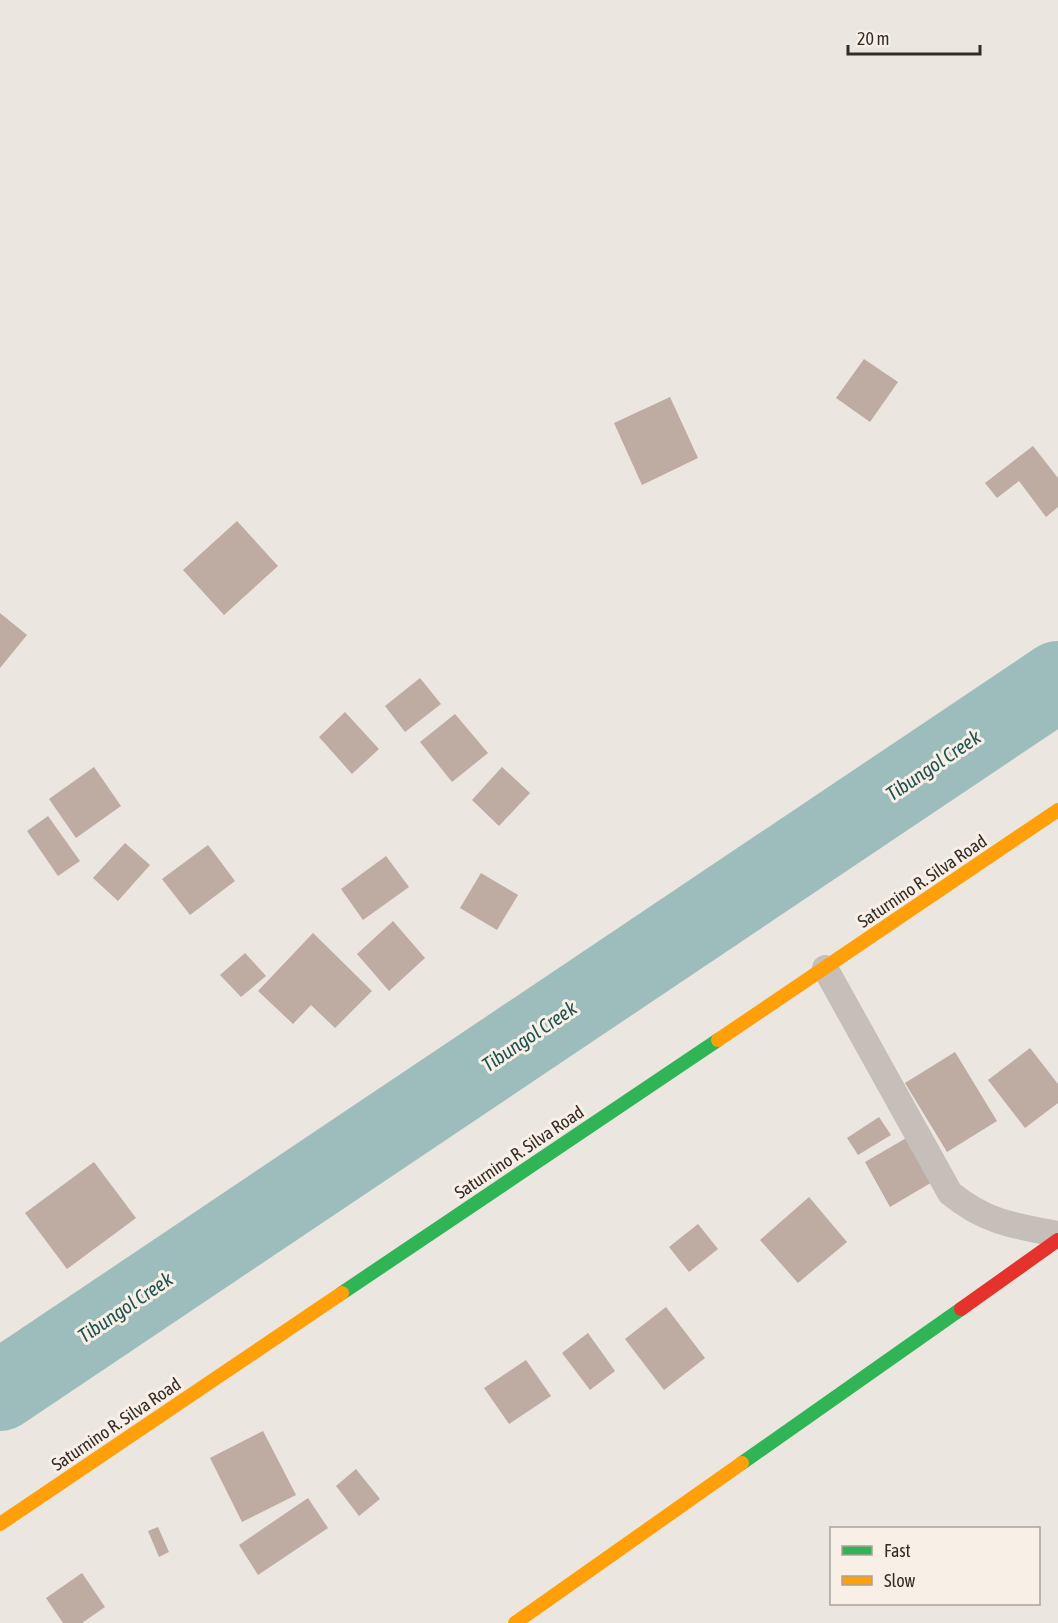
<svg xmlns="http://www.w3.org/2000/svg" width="1058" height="1623" font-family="'Asap Condensed',sans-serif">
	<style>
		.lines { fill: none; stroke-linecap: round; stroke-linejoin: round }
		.river { stroke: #9dbdbc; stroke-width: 80 }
		.building { fill: #beaba2 }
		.lane { stroke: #c5beb9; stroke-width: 26 }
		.fast { stroke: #30b455; stroke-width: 14 }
		.slow { stroke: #ff9f0a; stroke-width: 14 }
		.jam { stroke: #e5322d; stroke-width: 14 }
		.labels { text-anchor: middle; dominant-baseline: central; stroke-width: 6; stroke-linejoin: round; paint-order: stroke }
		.street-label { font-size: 18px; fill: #352c28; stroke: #f8f0e7 }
		.water-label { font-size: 20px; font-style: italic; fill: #1f5254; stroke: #f8f0e7 }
	</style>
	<rect width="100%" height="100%" fill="#ebe6e0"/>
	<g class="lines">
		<path class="river" d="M0,1391L1058,681"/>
	</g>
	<path class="building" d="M864,359L898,382L870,422L836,398Z
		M670,397L698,458L642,485L614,423Z
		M1033,446L1058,478V507L1046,517L1019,481L997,498L985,483Z
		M237,521L278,566L224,615L183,570Z
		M0,613L27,635L0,668Z
		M420,678L441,704L405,732L385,706Z
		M345,712L379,749L352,774L319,737Z
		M455,714L488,753L452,782L420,742Z
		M94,767L121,806L76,838L49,799Z
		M502,767L530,793L499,826L472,800Z
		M48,816L80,861L58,876L27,831Z
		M125,843L150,865L118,901L93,878Z
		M208,845L235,881L190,915L162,879Z
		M386,856L409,887L363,920L341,889Z
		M481,873L518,895L497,930L460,908Z
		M393,921L425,958L389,991L357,954Z
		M313,933L372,991L335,1028L311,1005L293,1024L258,991Z
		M245,953L266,976L241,997L220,975Z
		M1030,1048L1058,1084V1103L1025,1128L988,1080Z
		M955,1052L997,1121L947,1152L905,1083Z
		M879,1117L891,1135L858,1155L847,1138Z
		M908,1137L934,1181L890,1207L865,1162Z
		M94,1162L136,1218L67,1269L25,1213Z
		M809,1197L847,1242L798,1283L760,1240Z
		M698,1224L718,1249L689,1272L669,1247Z
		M666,1307L705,1358L664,1390L625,1339Z
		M588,1333L615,1371L590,1390L562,1353Z
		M526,1360L551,1396L509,1424L484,1388Z
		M263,1431L296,1495L242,1522L210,1458Z
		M356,1469L380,1499L359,1516L336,1486Z
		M308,1498L328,1528L258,1575L239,1545Z
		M158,1527L169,1552L159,1557L148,1531Z
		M82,1573L105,1607L82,1623H63L46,1598Z"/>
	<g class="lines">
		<path class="lane" d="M825,968L950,1193C985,1222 1014,1226 1058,1234"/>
		<path class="fast" d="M342,1293L718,1040
			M742,1463L961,1309"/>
		<path class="slow" d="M718,1040L1058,810
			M0,1524L342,1293
			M515,1623L742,1463"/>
		<path class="jam" d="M961,1309L1058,1240"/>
	</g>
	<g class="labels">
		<g class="street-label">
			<text transform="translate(922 881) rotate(-34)">Saturnino R. Silva Road</text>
			<text transform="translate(519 1152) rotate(-34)">Saturnino R. Silva Road</text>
			<text transform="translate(116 1424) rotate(-34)">Saturnino R. Silva Road</text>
		</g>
		<g class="water-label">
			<text transform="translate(933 765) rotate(-34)">Tibungol Creek</text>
			<text transform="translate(529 1036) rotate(-34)">Tibungol Creek</text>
			<text transform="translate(125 1307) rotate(-34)">Tibungol Creek</text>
		</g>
	</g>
	<rect x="830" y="1527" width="210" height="78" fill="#f8f0e7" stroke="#aaa29b" stroke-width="1.5"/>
	<rect x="842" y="1546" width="30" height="9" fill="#30b455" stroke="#aaa29b" stroke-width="1.5"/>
	<text x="884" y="1557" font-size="18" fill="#352c28">Fast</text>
	<rect x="842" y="1576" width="30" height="9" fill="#ff9f0a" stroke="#aaa29b" stroke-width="1.5"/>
	<text x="884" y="1587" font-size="18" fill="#352c28">Slow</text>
	<path d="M848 45v9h132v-9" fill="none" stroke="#352c28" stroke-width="3"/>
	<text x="857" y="45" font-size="18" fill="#352c28" stroke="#f8f0e7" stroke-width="4.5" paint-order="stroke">20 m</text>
</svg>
